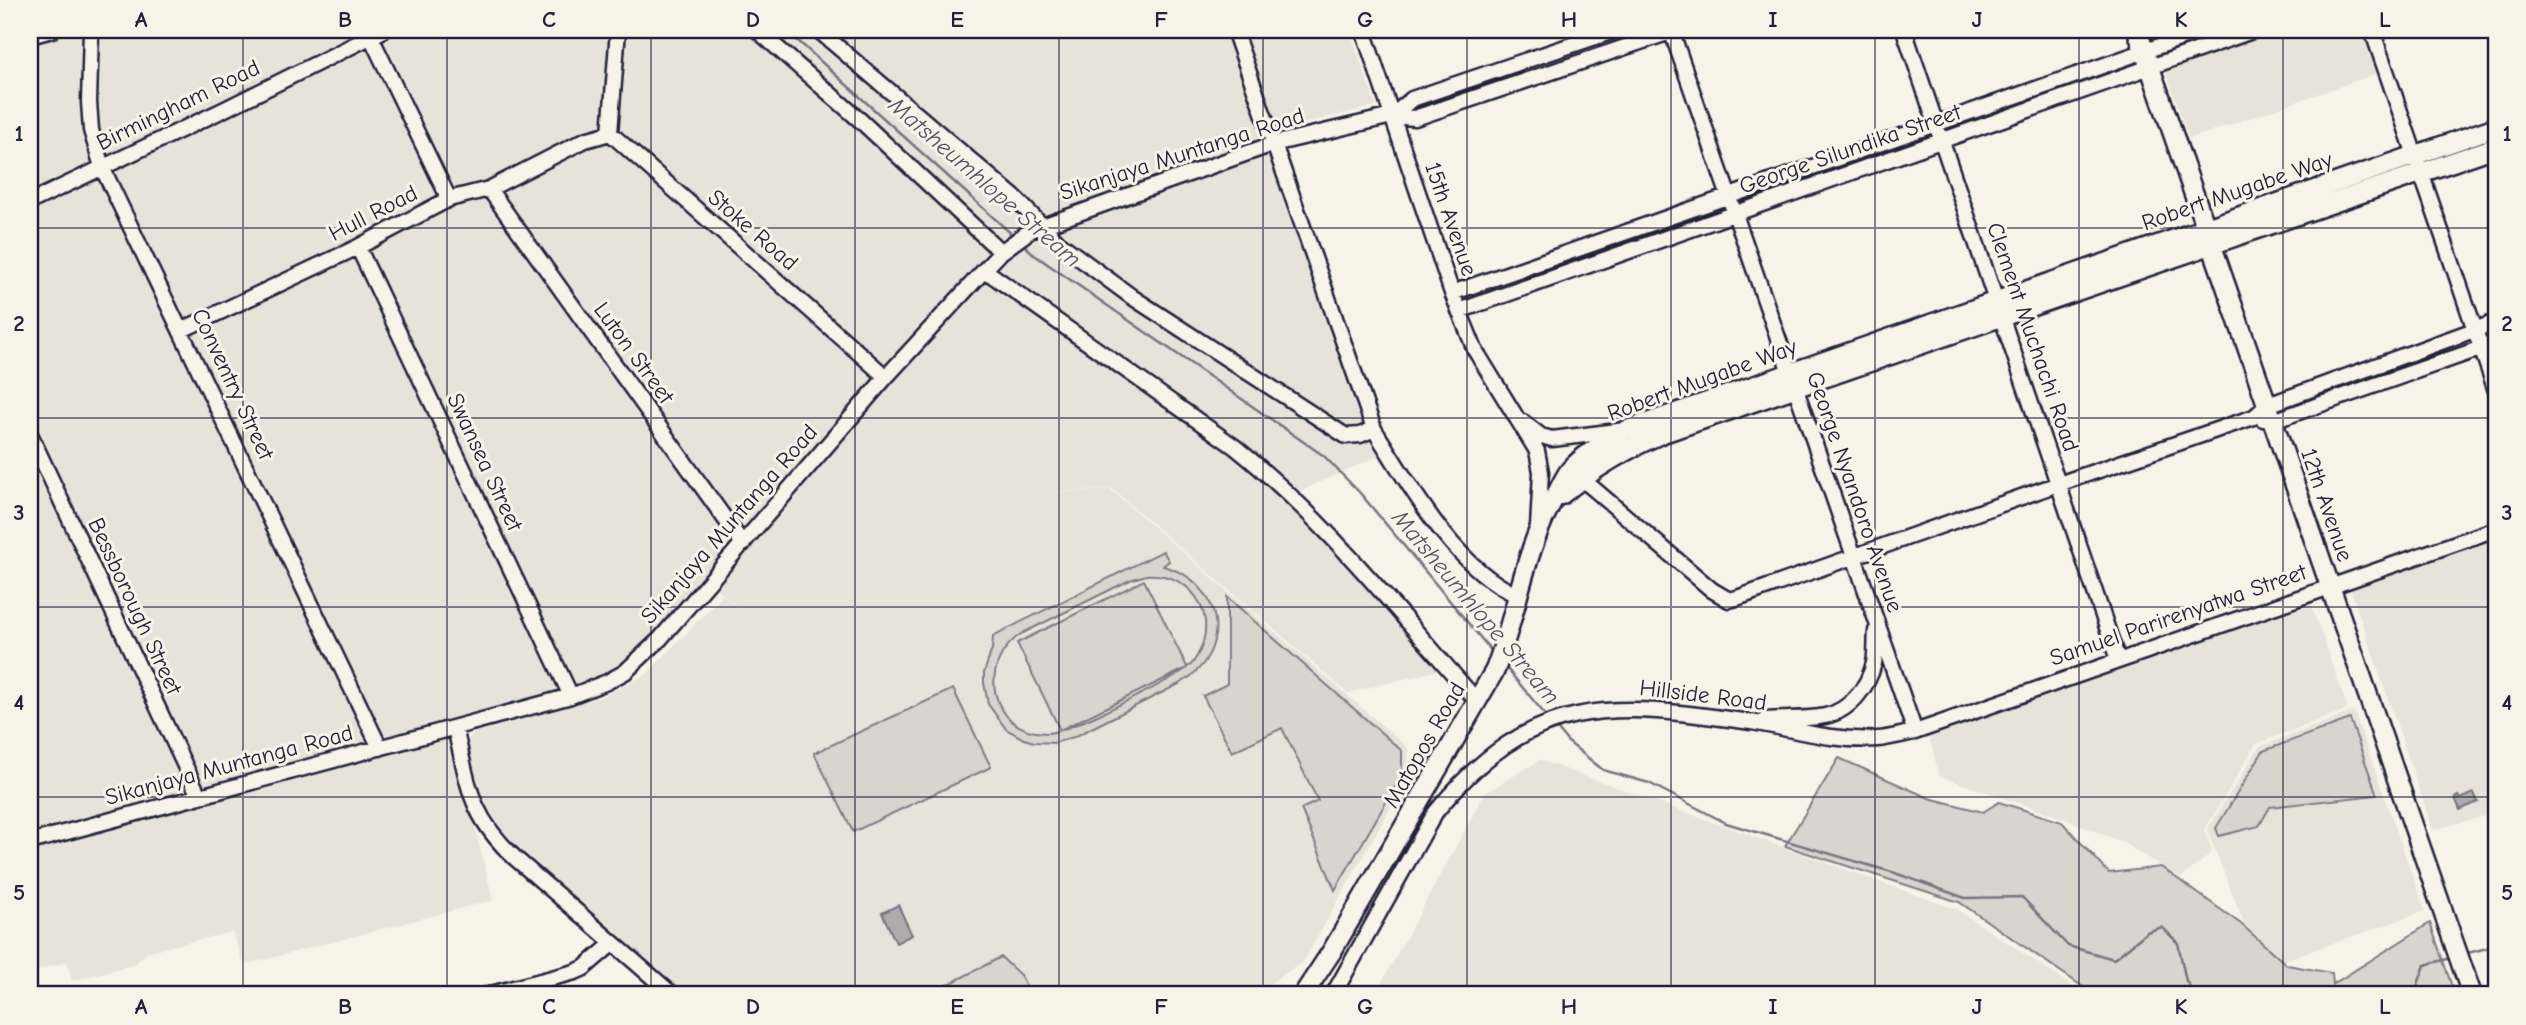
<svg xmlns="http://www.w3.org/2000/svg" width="2526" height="1025" font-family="'Comic Neue',sans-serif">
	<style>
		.built { fill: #e7e3db }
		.green { fill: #d8d5cf; stroke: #7d7c85; stroke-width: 2; fill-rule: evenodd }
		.water { fill: #aeabad; stroke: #76747f; stroke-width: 2 }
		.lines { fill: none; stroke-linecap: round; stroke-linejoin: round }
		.stream { stroke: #76747f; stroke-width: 2.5 }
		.minor-casing { stroke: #22223b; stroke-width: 19 }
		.major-casing { stroke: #22223b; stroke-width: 23 }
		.minor { stroke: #f7f3e8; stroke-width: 14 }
		.major { stroke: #f7f3e8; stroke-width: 18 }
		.grid { fill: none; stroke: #22223b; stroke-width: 2; stroke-opacity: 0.55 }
		.labels { text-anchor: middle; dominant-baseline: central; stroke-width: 6; stroke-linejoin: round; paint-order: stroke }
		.street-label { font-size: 23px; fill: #22223b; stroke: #f7f3e8 }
		.water-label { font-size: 24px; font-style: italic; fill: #535263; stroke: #f7f3e8 }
		.neatline { fill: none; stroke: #22223b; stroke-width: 2.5 }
		.grid-label { font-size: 23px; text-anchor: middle; font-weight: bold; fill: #22223b }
	</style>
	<rect width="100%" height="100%" fill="#f7f3e8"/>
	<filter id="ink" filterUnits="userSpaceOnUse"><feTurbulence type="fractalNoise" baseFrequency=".0143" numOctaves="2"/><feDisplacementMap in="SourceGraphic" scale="14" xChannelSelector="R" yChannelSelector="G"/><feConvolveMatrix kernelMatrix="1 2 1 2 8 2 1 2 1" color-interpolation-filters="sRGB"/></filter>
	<g filter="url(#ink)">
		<path class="built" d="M30,30H1350L1376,106L1275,130L1385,453L1287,497L1444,669L1348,693L1111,488L1039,494L1110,489L1408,748L1409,775L1304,961L1253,995H680L505,842L478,798L466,743L474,733L603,696L647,674L723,595L757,624L708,581L624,668L605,679L450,725L493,900L244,965L232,932L147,952L135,964L72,981L67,962L30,972Z
			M2268,30H2366L2381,72L2189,139L2164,66Z
			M2496,534V813L2433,830L2348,582Z
			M2308,596L2348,709L2256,744L2204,831L2213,852L2181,878L2120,841L2063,818L1939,776L1928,731Z
			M2354,711L2425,911L2279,962L2244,923L2207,830L2259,747Z
			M1540,760L1958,910L2086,995H1375L1485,793Z"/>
		<path class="green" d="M1163,551L1169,561L1163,566C1223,581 1235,651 1181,683L1074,737L1054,743L1034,742L1024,739L1006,729L988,704L984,683V673L992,649L993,636ZM1146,575C1198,572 1223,625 1191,665L1187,667L1144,580L1017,643L1060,730L1187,668C1169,681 1066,734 1046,733C989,732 976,661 1023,633L1130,580Z
			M1227,597L1402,751V775L1335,890L1301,809L1318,801L1282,728L1232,752L1203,696L1227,684Z
			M953,689L991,767L853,832L814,753Z
			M2350,719L2377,795L2270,807L2259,826L2219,836L2216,828L2263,751Z
			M1839,758L1929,798L1983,812L1999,802L2062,822L2109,873L2161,867L2241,924L2287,965L2332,973L2333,984L2430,923L2455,995H2095L1959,902L1785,846Z
			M1001,957L1021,976L1030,995H928Z"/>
		<path class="water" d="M2474,793L2478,802L2460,810L2455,798L2458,796L2460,799Z
			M898,905L912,935L896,943L882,913Z"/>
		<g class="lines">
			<path class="stream" d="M786,30L1015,237
				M1022,243L1036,256L1324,456L1360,493L1494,654
				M1503,664L1548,718
				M1555,726L1567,741L1603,770L1649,783L1726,823L1895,873L1965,898L2022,897L2068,946L2114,959L2147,932L2162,927L2178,943L2186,981L2195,995
				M2464,954L2491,947L2496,951
				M2414,995L2425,965L2451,958"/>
			<g class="minor-casing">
				<path id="minor" d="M91,30L89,102L91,130L102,167L380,748
					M757,30L861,121L1001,252
					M818,30L1014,197L1059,243L1132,297L1346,436L1360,435L1374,429
					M1234,30L1374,429C1409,485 1455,568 1517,595
					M1363,30L1452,293L1475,350L1537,451L1541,472L1538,527
					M1671,30L1915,732
					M1904,30L2118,660
					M2372,30L2496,391
					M30,36L52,30
					M371,37L449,199
					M1392,116L1412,99L1616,30
					M610,133L618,30
					M489,189L743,544
					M30,202L225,109L384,30
					M358,247L571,696
					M986,271L1235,447C1326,520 1400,615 1478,702
					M1452,293L2205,30
					M1459,311L2255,30
					M182,330L358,247L449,199L489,189L585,140L610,133L886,377
					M2263,419L2273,421L2496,343
					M1523,422L1541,436L1552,439L1626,430
					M30,434L199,796
					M1581,478L1712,590L1729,600L1737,598L2041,490L2254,417L2268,405L2496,322
					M1765,720C1785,718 1806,720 1825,716C1850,711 1868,687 1874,663C1876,653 1875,641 1876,631
					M455,728C469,786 469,815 515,858L673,995
					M30,842L571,696L607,682L625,672L660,639L886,377L1001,252L1031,230L1273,144L1392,116L1415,118L1676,30
					M487,995L575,972L584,968L613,943
					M1333,995L1435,813C1531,693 1612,702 1751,722C1793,729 1835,742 1878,739C1890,738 1903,734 1915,732L2496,529"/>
			</g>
			<g class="major-casing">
				<path id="major" d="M2137,30L2472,995
					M1561,495C1593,469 1626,449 1663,433L2496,147
					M1303,995L1332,951L1495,670C1518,611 1524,548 1557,493C1561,486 1565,476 1570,470C1585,453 1608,441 1627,430L2496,127"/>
			</g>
			<use href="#minor" class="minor"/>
			<use href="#major" class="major"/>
		</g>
	</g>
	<path class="grid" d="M243,30V995M447,30V995M651,30V995M855,30V995M1059,30V995M1263,30V995M1467,30V995M1671,30V995M1875,30V995M2079,30V995M2283,30V995M30,228H2496M30,418H2496M30,607H2496M30,797H2496"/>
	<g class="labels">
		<g class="street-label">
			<text transform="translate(178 105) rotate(-26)">Birmingham Road</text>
			<text transform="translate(1850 149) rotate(-19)">George Silundika Street</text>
			<text transform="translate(1182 154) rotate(-18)">Sikanjaya Muntanga Road</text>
			<text transform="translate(2237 191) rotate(-19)">Robert Mugabe Way</text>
			<text transform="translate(373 213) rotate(-27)">Hull Road</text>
			<text transform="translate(1451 219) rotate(71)">15th Avenue</text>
			<text transform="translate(753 230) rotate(41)">Stoke Road</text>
			<text transform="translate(2033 337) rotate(71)">Clement Muchachi Road</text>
			<text transform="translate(634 353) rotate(54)">Luton Street</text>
			<text transform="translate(1702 380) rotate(-20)">Robert Mugabe Way</text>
			<text transform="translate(233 384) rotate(65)">Conventry Street</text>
			<text transform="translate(485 462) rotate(65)">Swansea Street</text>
			<text transform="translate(1855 492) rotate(71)">George Nyandoro Avenue</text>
			<text transform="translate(2327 505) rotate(71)">12th Avenue</text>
			<text transform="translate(729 524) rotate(-49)">Sikanjaya Muntanga Road</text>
			<text transform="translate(135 606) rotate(65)">Bessborough Street</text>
			<text transform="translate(2178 615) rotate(-19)">Samuel Parirenyatwa Street</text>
			<text transform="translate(1703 695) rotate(7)">Hillside Road</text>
			<text transform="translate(1424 745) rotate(-60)">Matopos Road</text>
			<text transform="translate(229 765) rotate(-15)">Sikanjaya Muntanga Road</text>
		</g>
		<g class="water-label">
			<text transform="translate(985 182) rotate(41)">Matsheumhlope Stream</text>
			<text transform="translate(1476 607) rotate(50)">Matsheumhlope Stream</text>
		</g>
	</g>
	<rect width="2526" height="1025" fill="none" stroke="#f7f3e8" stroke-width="77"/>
	<rect x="38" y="38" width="2450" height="948" class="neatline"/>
	<g class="grid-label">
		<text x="141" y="27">A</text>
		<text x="345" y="27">B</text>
		<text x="549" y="27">C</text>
		<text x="753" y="27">D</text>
		<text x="957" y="27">E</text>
		<text x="1161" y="27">F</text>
		<text x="1365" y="27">G</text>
		<text x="1569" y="27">H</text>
		<text x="1773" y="27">I</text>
		<text x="1977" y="27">J</text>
		<text x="2181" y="27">K</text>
		<text x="2385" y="27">L</text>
		<text x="19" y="141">1</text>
		<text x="2507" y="141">1</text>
		<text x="19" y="331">2</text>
		<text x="2507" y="331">2</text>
		<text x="19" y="520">3</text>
		<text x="2507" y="520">3</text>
		<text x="19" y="710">4</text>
		<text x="2507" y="710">4</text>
		<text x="19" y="900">5</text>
		<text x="2507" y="900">5</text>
		<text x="141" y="1014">A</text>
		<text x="345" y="1014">B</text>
		<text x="549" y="1014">C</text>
		<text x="753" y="1014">D</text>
		<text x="957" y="1014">E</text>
		<text x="1161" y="1014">F</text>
		<text x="1365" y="1014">G</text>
		<text x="1569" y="1014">H</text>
		<text x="1773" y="1014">I</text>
		<text x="1977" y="1014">J</text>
		<text x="2181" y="1014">K</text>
		<text x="2385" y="1014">L</text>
	</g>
</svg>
